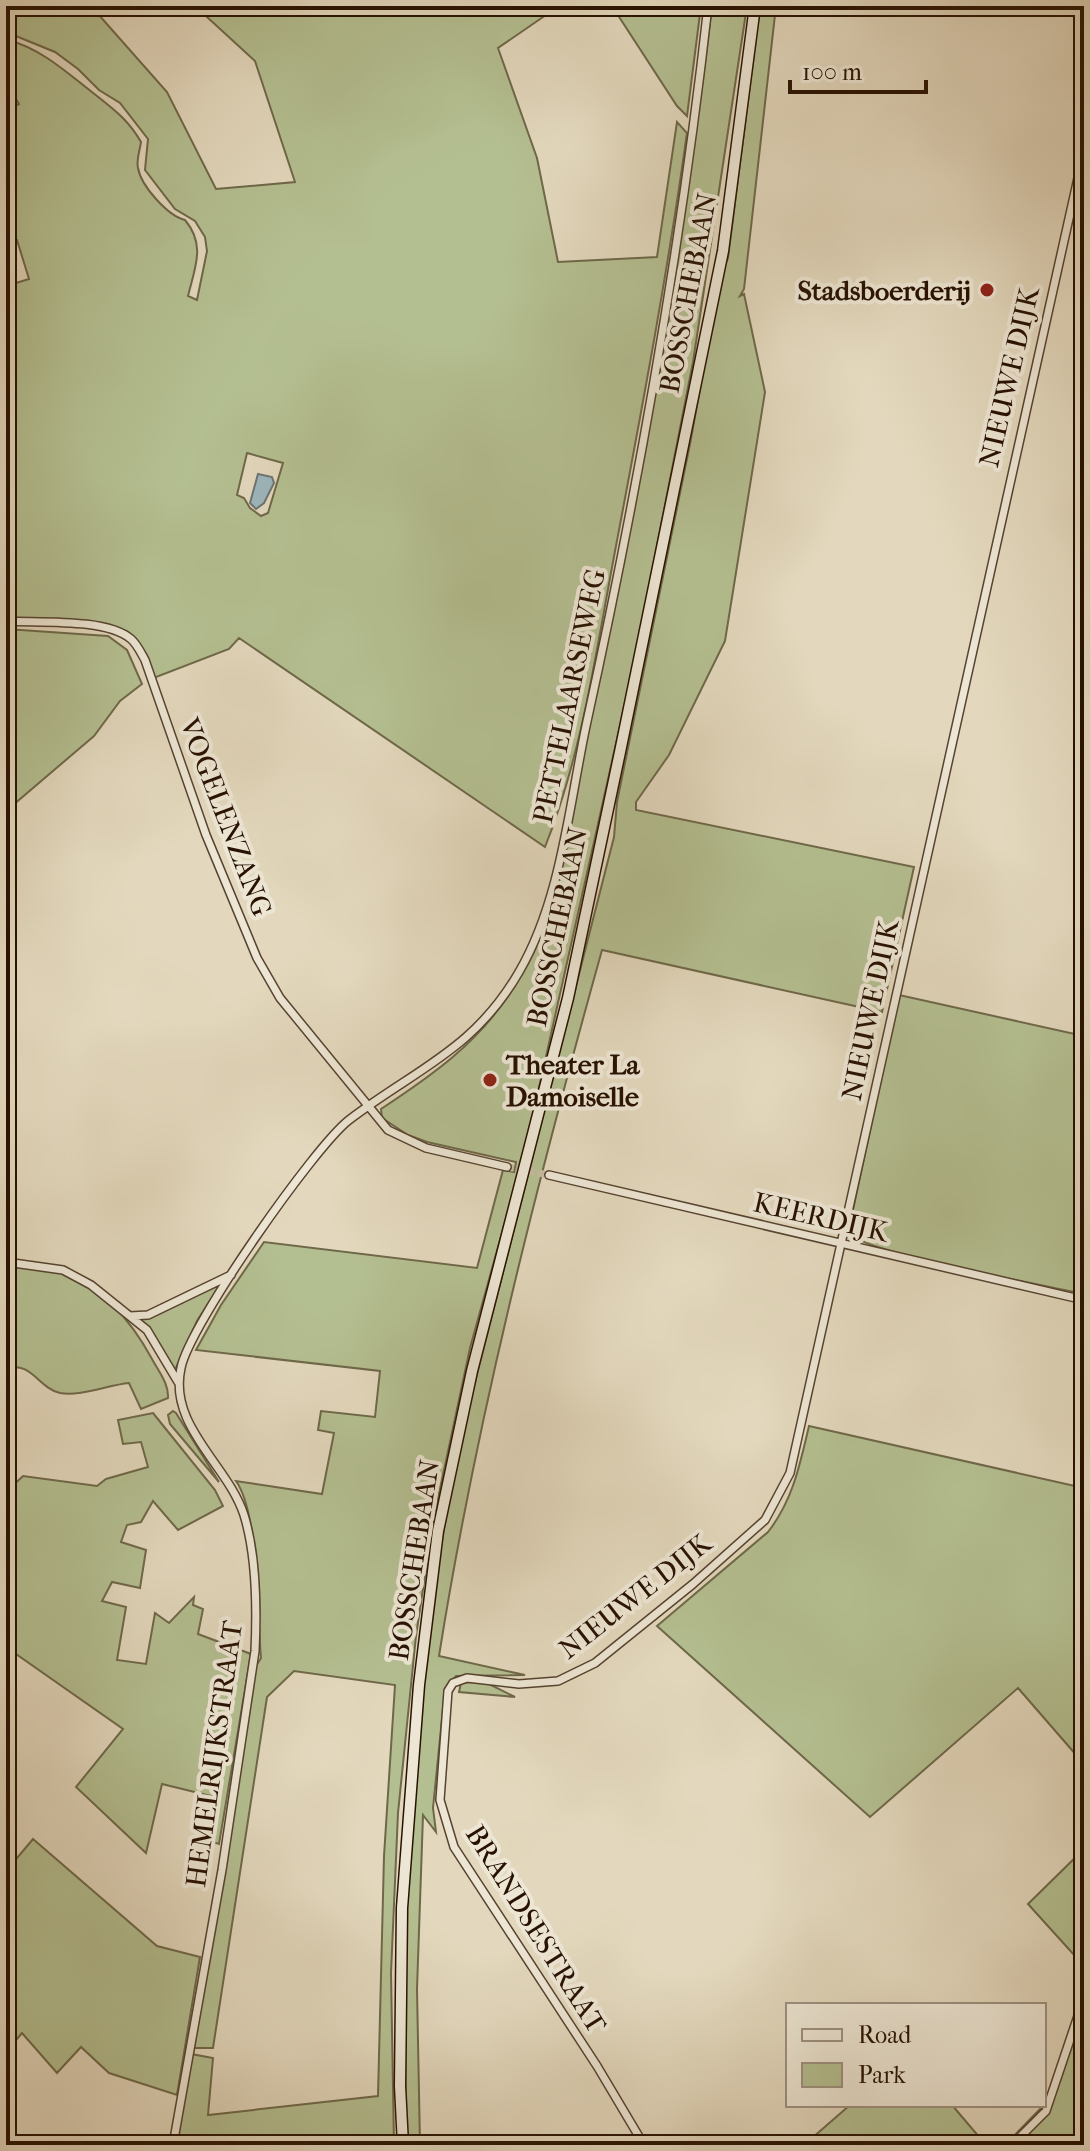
<svg xmlns="http://www.w3.org/2000/svg" width="1090" height="2151" font-family="'IM FELL French Canon',serif">
	<style>
		.green { fill: #b4bf91; stroke: #6e6849; stroke-width: 2; fill-rule: evenodd }
		.water { fill: #9cb6bd; stroke: #6d7472; stroke-width: 2 }
		.lines { fill: none; stroke-linecap: round; stroke-linejoin: round }
		.minor-tunnel { stroke: #c7baa1; stroke-width: 7; stroke-dasharray: 7 3.5; stroke-linecap: butt }
		.minor-casing { stroke: #564330; stroke-width: 10 }
		.secondary-casing { stroke: #271101; stroke-width: 13 }
		.minor { stroke: #ede6d4; stroke-width: 7 }
		.secondary { stroke: #ede6d4; stroke-width: 10 }
		.poi-dot { fill: #8f2418; stroke: #ede6d4; stroke-width: 3 }
		.labels { text-anchor: middle; dominant-baseline: central; stroke-width: 8; stroke-linejoin: round; paint-order: stroke }
		.poi-label { font-size: 28px; font-weight: bold; fill: #271101; stroke: #ede6d4; text-anchor: end }
		.street-label { font-size: 28px; fill: #271101; stroke: #ede6d4 }
	</style>
	<rect width="100%" height="100%" fill="#e3d8bd"/>
	<filter id="stains"><feTurbulence type="fractalNoise" baseFrequency=".0025" numOctaves="4"/><feColorMatrix values="0 0 0 0 .2 0 0 0 0 .09 0 0 0 0 .02 0 0 0 .5 -.17"/></filter>
	<radialGradient id="worn" r=".72"><stop offset=".6" stop-color="#630" stop-opacity="0"/><stop offset="1" stop-color="#630" stop-opacity=".3"/></radialGradient>
	<path class="green" d="M6,6H91L167,92L216,189L295,182L255,61L195,6H559L498,48L537,158L558,262L657,257L677,122L687,133C668,271 642,408 616,546C597,645 583,752 545,847L239,638L229,649L151,679C143,659 132,637 112,626L6,618V286L29,279L17,240H6V99L11,108L19,104L6,82V39C44,50 67,73 97,96C116,111 129,121 141,142C140,150 136,160 138,168C141,186 168,216 185,220C206,245 195,267 188,296L197,300L207,251L205,237L195,221L175,209L145,170L148,139L120,103L99,90L78,69L55,52L6,32ZM247,453L283,463L268,513L261,516L250,508L244,498L237,495Z
		M612,6H701L687,116L677,106Z
		M712,6H747L693,362L634,663L526,1146L470,1348L433,1522L416,1636L398,1813L391,1973L394,2145H175L191,2054L213,2058L208,2115L378,2096L384,1856L395,1685L294,1671L267,1697L213,2048H192L256,1666L261,1658C257,1615 259,1513 236,1481L322,1494L334,1433L318,1430L321,1411L375,1417L380,1371L196,1350L221,1305L264,1242L477,1268L503,1170L514,1172L516,1162L427,1142L408,1135L382,1118L381,1109C431,1076 477,1044 510,993C555,924 572,808 589,728C642,489 683,248 712,6Z
		M760,6H776L744,289L740,296L744,294L765,392L725,641L669,755L636,802V810L914,867L882,1012L602,950C537,1183 477,1417 439,1656L525,1675L456,1676L445,1689L433,1808L436,1832L423,1815L417,1989L420,2145H406L404,1909L429,1618L449,1499L473,1390L614,837L617,802L690,444L720,278L728,258Z
		M6,629L108,636L127,650L142,684L120,701L94,736L6,811Z
		M899,995L1084,1036V1294C1048,1286 863,1252 848,1233Z
		M6,1265C22,1266 40,1266 55,1270C99,1281 132,1322 152,1359C159,1372 169,1384 168,1398L141,1409L129,1383C108,1385 80,1397 60,1393C38,1388 31,1360 6,1369Z
		M220,1285L197,1321L175,1370L140,1319Z
		M173,1411L176,1413L219,1482L170,1424L168,1415Z
		M153,1413L215,1490L223,1506L178,1530L153,1501L141,1522L127,1525L121,1542L146,1550L140,1588L112,1582L102,1601L126,1607L117,1660L146,1664L155,1613L169,1623L194,1597L193,1605L203,1609L198,1634L251,1654L219,1844L207,1840L215,1797L162,1784L146,1853L76,1787L123,1729L6,1647V1492L23,1476L97,1486L106,1479L148,1467L141,1442L123,1444L118,1420Z
		M809,1426L1084,1488V1764L1018,1688L870,1817L657,1626L768,1532C793,1500 800,1464 809,1426Z
		M472,1682L489,1684L515,1697L459,1692L461,1683Z
		M33,1839L157,1946L200,1957L177,2095L109,2073L81,2047L57,2073L22,2033L6,2052V1871Z
		M1084,1849V1966L1028,1904Z
		M1078,2026H1084V2145H1005L1044,2105Z
		M850,2105H952L986,2145H804Z"/>
	<path class="water" d="M258,474L272,477L274,483L264,503L256,509L250,503Z"/>
	<g class="lines">
		<path class="minor-tunnel" d="M507,1167L549,1175"/>
		<g class="minor-casing">
			<path id="minor" d="M6,621C39,623 106,618 131,639C137,644 141,653 145,660L206,835L257,958L280,998L388,1130L426,1148L507,1167
				M549,1175L1084,1300
				M6,1262L63,1270L91,1285L147,1330L178,1382
				M130,1316L148,1315L231,1275
				M173,2145L222,1870L255,1651C257,1608 257,1557 244,1515C228,1465 168,1426 181,1368C189,1326 314,1147 349,1120C416,1069 474,1050 519,972C561,900 569,806 586,726C638,489 681,248 708,6
				M644,2145L597,2066L454,1847L440,1800L448,1691L453,1683L467,1678L519,1684L558,1681L595,1663L693,1584L765,1520L790,1473L1084,151
				M1012,2145L1046,2111L1084,1998"/>
		</g>
		<g class="secondary-casing">
			<path id="secondary" d="M403,2145L400,2086L402,1908L419,1685L438,1531L472,1371L568,998L620,752L723,251L755,6"/>
		</g>
		<use href="#minor" class="minor"/>
		<use href="#secondary" class="secondary"/>
	</g>
	<g class="poi-dot">
		<circle cx="987" cy="290" r="8"/>
		<circle cx="490" cy="1080" r="8"/>
	</g>
	<g class="labels">
		<g class="poi-label">
			<text x="971" y="290">Stadsboerderij</text>
			<text x="506" y="1064" text-anchor="start">Theater La<tspan x="506" dy="32">Damoiselle</tspan></text>
		</g>
		<g class="street-label">
			<text transform="translate(688 293) rotate(-79)">BOSSCHEBAAN</text>
			<text transform="translate(1009 377) rotate(-77)">NIEUWE DIJK</text>
			<text transform="translate(569 696) rotate(-78)">PETTELAARSEWEG</text>
			<text transform="translate(226 817) rotate(69)">VOGELENZANG</text>
			<text transform="translate(557 927) rotate(-78)">BOSSCHEBAAN</text>
			<text transform="translate(870 1010) rotate(-78)">NIEUWE DIJK</text>
			<text transform="translate(821 1217) rotate(13)">KEERDIJK</text>
			<text transform="translate(414 1560) rotate(-81)">BOSSCHEBAAN</text>
			<text transform="translate(635 1596) rotate(-38)">NIEUWE DIJK</text>
			<text transform="translate(214 1754) rotate(-82)">HEMELRIJKSTRAAT</text>
			<text transform="translate(536 1929) rotate(58)">BRANDSESTRAAT</text>
		</g>
	</g>
	<rect width="1090" height="2151" fill="none" stroke="#e3d8bd" stroke-width="32"/>
	<rect x="8" y="8" width="1074" height="2135" fill="none" stroke="#271101" stroke-width="4"/>
	<rect x="16" y="16" width="1058" height="2119" fill="none" stroke="#271101" stroke-width="2"/>
	<rect x="786" y="2003" width="260" height="104" fill="#ede6d4" stroke="#9e9180" stroke-width="2"/>
	<rect x="802" y="2029" width="40" height="12" fill="#ede6d4" stroke="#9e9180" stroke-width="2"/>
	<text x="858" y="2043" font-size="24" fill="#271101">Road</text>
	<rect x="802" y="2063" width="40" height="24" fill="#b4bf91" stroke="#9e9180" stroke-width="2"/>
	<text x="858" y="2083" font-size="24" fill="#271101">Park</text>
	<path d="M790 80v12h136v-12" fill="none" stroke="#271101" stroke-width="4"/>
	<text x="802" y="80" font-size="24" fill="#271101" stroke="#ede6d4" stroke-width="6" paint-order="stroke">100 m</text>
	<rect width="100%" height="100%" filter="url(#stains)"/>
	<rect width="100%" height="100%" fill="url(#worn)"/>
</svg>
